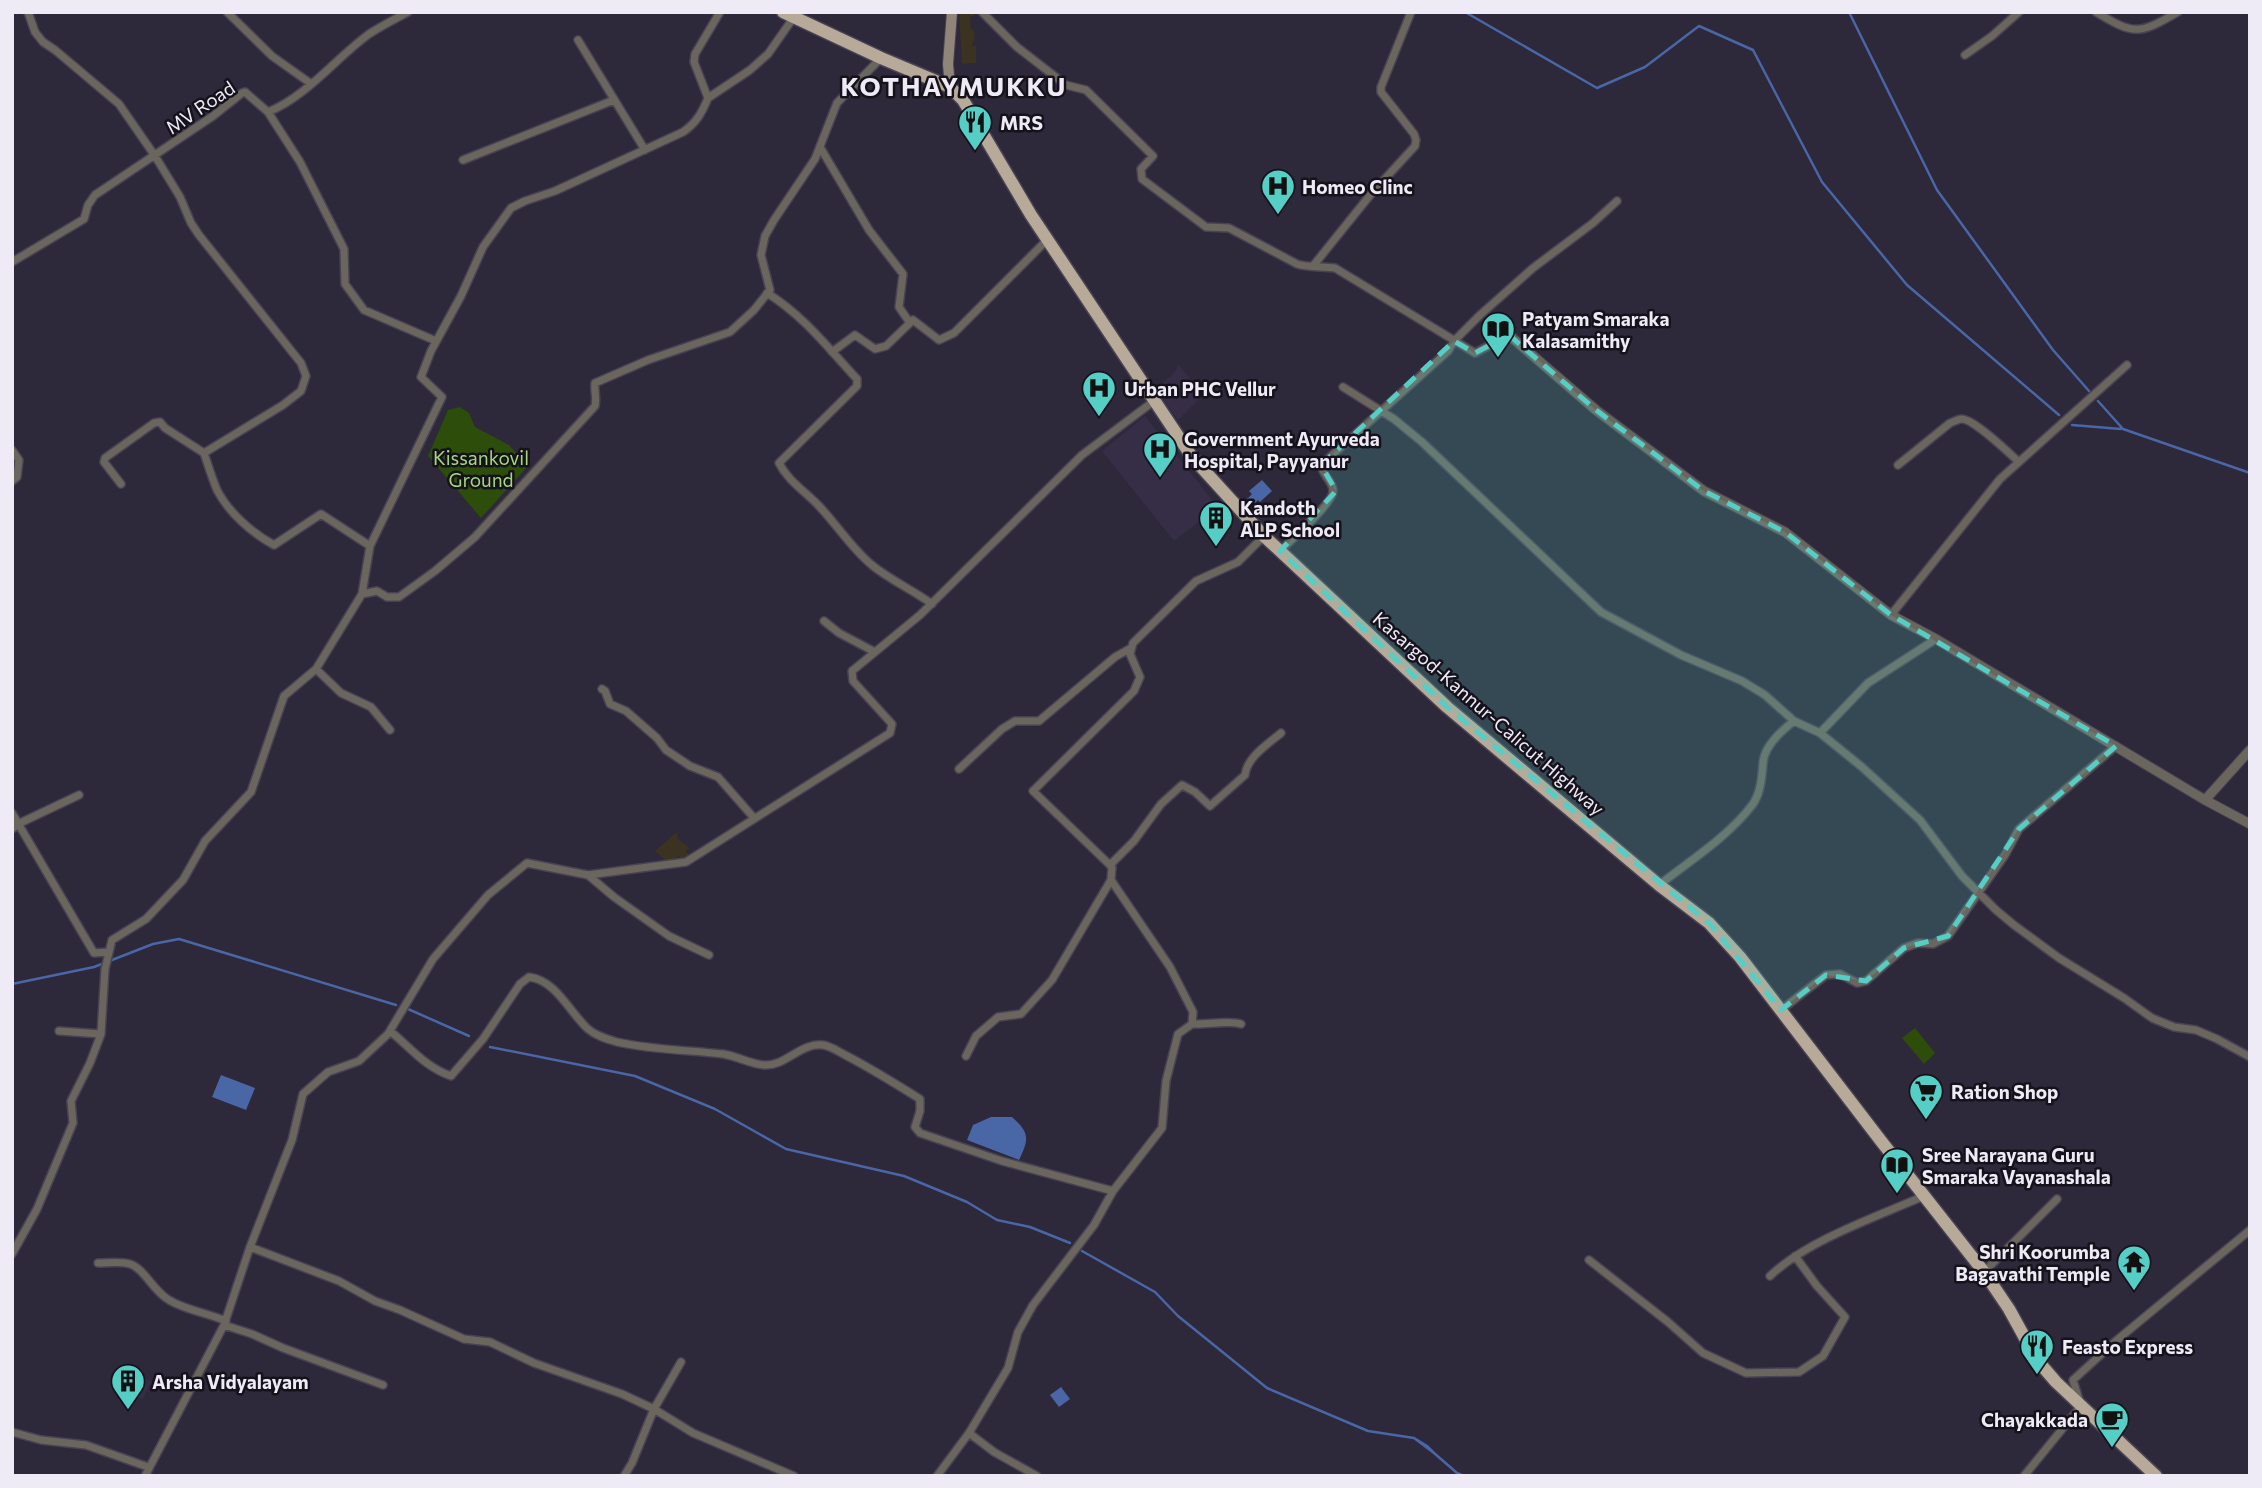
<svg xmlns="http://www.w3.org/2000/svg" width="2262" height="1488" font-family="Commissioner,sans-serif">
	<style>
		.commercial { fill: #3b3221 }
		.built { fill: #352e46 }
		.green { fill: #2d4d0a }
		.water { fill: #4966a6 }
		.lines { fill: none; stroke-linecap: round; stroke-linejoin: round }
		.stream { stroke: #4966a6; stroke-width: 2.5 }
		.minor-casing { stroke: #484354; stroke-width: 10 }
		.tertiary-casing { stroke: #484354; stroke-width: 11 }
		.secondary-casing { stroke: #484354; stroke-width: 12 }
		.trunk-casing { stroke: #484354; stroke-width: 15 }
		.minor { stroke: #6b665d; stroke-width: 7 }
		.tertiary { stroke: #6b665d; stroke-width: 9 }
		.secondary { stroke: #8f8679; stroke-width: 10 }
		.trunk { stroke: #b7aa98; stroke-width: 12 }
		.marked { fill: #55cec5; fill-opacity: 0.2; stroke: #55cec5; stroke-width: 5; stroke-dasharray: 14 9; stroke-linejoin: round }
		.labels { text-anchor: middle; dominant-baseline: central; stroke-width: 5; stroke-linejoin: round; paint-order: stroke }
		.street-label { font-size: 19px; fill: #eeebf7; stroke: #15121b }
		.poi-label { font-size: 19px; font-weight: bold; fill: #eeebf7; stroke: #15121b; text-anchor: start }
		.park-label { font-size: 19px; fill: #a3d979; stroke: #15121b }
		.district-label { font-size: 26px; font-weight: bold; letter-spacing: 2px; fill: #eeebf7; stroke: #15121b }
	</style>
	<rect width="100%" height="100%" fill="#2d283a"/>
	<path class="commercial" d="M959,12H977L973,17L971,16L970,17L971,30H974L975,39L972,44V46H976V63L962,64Z
		M677,832L678,839L690,848L686,851L690,857L684,862L679,856L668,863L655,851Z"/>
	<path class="built" d="M1178,364L1190,378L1198,400L1178,420L1155,388L1171,376L1177,369Z
		M1145,416L1218,507L1174,541L1102,451Z
		M132,1374L151,1381L143,1399L124,1392Z"/>
	<path class="green" d="M460,407L469,413L475,427L509,445L528,466L481,518L428,456L448,410Z
		M1915,1028L1935,1053L1924,1064L1902,1038Z"/>
	<path class="water" d="M1262,480L1272,491L1260,502L1258,500L1253,505L1247,499L1252,494L1249,491Z
		M221,1075L255,1088L246,1110L212,1097Z
		M991,1117H1012C1030,1133 1029,1139 1019,1160L967,1140L973,1125Z
		M1061,1387L1070,1399L1059,1407L1050,1395Z"/>
	<g class="lines">
		<path class="stream" d="M1465,12L1597,88L1645,67L1699,26L1753,50L1822,182L1907,285L2059,415
			M1849,12L1937,190L2053,350L2089,391
			M2098,401L2123,429L2250,473
			M2072,425L2121,429
			M12,984L94,967L153,944L179,939L396,1005
			M408,1009L469,1036
			M490,1047L635,1076L715,1109L786,1149L904,1176L967,1202L997,1220L1030,1227L1070,1243
			M1082,1251L1155,1292L1178,1316L1267,1388L1368,1431L1414,1438L1427,1446L1434,1453L1414,1438
			M1434,1453L1457,1473L1464,1476"/>
		<g class="minor-casing">
			<path id="minor" d="M28,12L35,32L43,42L55,50L119,104L155,156L180,197L191,223L199,235L301,363L306,376L301,391L283,405L204,453C208,465 212,478 217,490C229,513 252,533 274,545L321,514L370,546
				M227,12L272,56L310,83
				M982,12L1017,47L1066,85L1086,90L1153,156L1141,169L1142,179L1206,227L1229,228L1297,264C1309,268 1322,266 1335,268L1475,353L1509,335
				M2096,12C2135,36 2140,34 2178,12
				M578,40L645,150
				M1965,55L1992,36L2019,12
				M708,98L750,70L768,54L794,17
				M268,112L300,162L344,249L345,284L364,310L436,341
				M820,147L869,230L903,274L899,307L910,323
				M463,160L614,100
				M12,262L84,219L88,205L95,195L213,116L242,93L245,92L268,112C306,97 336,58 369,34C381,26 395,19 408,12
				M1313,266L1371,194L1415,146L1416,140L1414,134L1381,92V87L1411,12
				M767,293C804,316 828,348 857,379V386L779,463C788,481 806,492 819,506C838,526 852,549 873,566C892,581 913,590 932,604
				M832,352L855,335L875,349L886,346L913,320L939,340L954,333L1047,240
				M1343,387L1394,419L1422,442L1601,612L1681,655L1742,681L1765,695L1794,721
				M12,450L19,460L17,477L12,481
				M1898,465L1950,423C1953,422 1959,419 1961,419C1973,418 2009,453 2019,462
				M121,484L104,462L105,458L154,423L160,422L165,428L204,453
				M1280,551C1290,541 1333,503 1333,491C1333,481 1322,475 1321,465L1448,351L1454,341L1480,315L1533,268L1593,223L1617,201
				M362,594L377,591L387,597H399L435,571L475,537L595,406C597,398 594,391 595,383L648,360L730,332L754,310L770,290L761,255L765,236L774,220L815,159L837,103L881,58
				M1891,615L2000,479L2127,365
				M824,621L839,633L875,652
				M316,669L341,693L371,707L390,730
				M602,689L605,691L610,704L626,711L657,738L666,750L690,766L718,777L754,818
				M1820,733L1862,767L1920,820L1962,876L1996,910L2014,925L2059,958L2124,998L2152,1018L2174,1027L2196,1030L2217,1039L2250,1057
				M959,769L1002,729L1015,721H1039L1115,657L1131,648
				M12,813L94,953L109,952
				M12,829L20,823L79,795
				M1110,865L1134,841L1161,804L1182,785L1195,792L1210,806L1245,775C1247,757 1268,744 1281,733
				M588,875L614,897L669,936L709,955
				M1659,885C1691,860 1729,836 1753,804C1761,792 1762,776 1763,763C1764,746 1781,731 1794,721L1820,733L1868,683L1936,639
				M1781,1010L1826,975L1840,974L1857,983L1866,981L1904,948L1918,943L1933,944L1948,936L2005,855L2019,829L2116,746
				M1192,1024C1207,1025 1228,1020 1241,1024
				M59,1031L101,1034
				M390,1031C411,1048 425,1067 451,1076L483,1039L520,984L529,977C556,980 570,1013 588,1029C596,1036 607,1039 617,1042C652,1050 688,1050 723,1054C737,1056 750,1064 764,1065C785,1067 801,1042 823,1045C831,1046 839,1052 847,1056C872,1069 896,1084 920,1099V1111L915,1127L920,1133L1002,1161L1113,1191
				M966,1056L976,1036L998,1017L1021,1014L1052,980L1111,880
				M250,1247L339,1281L375,1301L400,1310L464,1339L490,1342L534,1363L622,1394L654,1409L693,1433L794,1476
				M12,1254L37,1209L73,1123L71,1101L90,1063L101,1034L105,969L112,940L146,919L183,880L205,841L251,792L284,696L316,669L362,594L370,546L442,397L421,377L431,351L461,296L483,247L511,208L525,201L555,191L683,132C696,123 702,113 708,98L694,62L695,54L720,12
				M1589,1260L1668,1322L1703,1353L1746,1373L1799,1372L1823,1356L1845,1317L1817,1286L1795,1256
				M98,1263C108,1263 121,1261 130,1264C144,1268 153,1291 169,1300C185,1310 208,1313 226,1321
				M1984,1272L2057,1199
				M1770,1276C1808,1240 1876,1217 1924,1196
				M224,1325L252,1334L283,1348L383,1385
				M12,1432L41,1440L86,1445L148,1467
				M969,1433L994,1452L1037,1476
				M145,1476L224,1325L250,1247L292,1140L303,1094L328,1072L359,1061L388,1034L433,959L488,895L527,863L588,875L686,862L890,733L892,724L853,681L852,671L920,615L1082,455L1154,401
				M624,1476L632,1463L654,1409L681,1362
				M937,1476L969,1433L1008,1368L1018,1332L1033,1305L1094,1225L1113,1191L1162,1128L1166,1081L1178,1034L1192,1024L1193,1012L1170,967L1111,880L1112,867L1033,791L1134,691L1140,677L1130,654L1133,643L1196,581L1238,562L1264,536
				M2024,1476L2081,1406L2073,1380L2117,1340L2250,1230"/>
		</g>
		<g class="tertiary-casing">
			<path id="tertiary" d="M1509,335L1596,410L1704,491L1785,532L1891,615L1936,639L2205,800
				M2250,750L2205,800L2250,824"/>
		</g>
		<g class="secondary-casing">
			<path id="secondary" d="M950,87L948,64L952,12"/>
		</g>
		<g class="trunk-casing">
			<path id="trunk" d="M783,12L881,58L950,87L963,100L1031,215L1192,457L1264,536L1447,707L1659,885L1709,923L1740,957L1881,1141L1984,1272L2009,1309L2037,1360L2056,1382L2156,1476"/>
		</g>
		<use href="#minor" class="minor"/>
		<use href="#tertiary" class="tertiary"/>
		<use href="#secondary" class="secondary"/>
		<use href="#trunk" class="trunk"/>
	</g>
	<path class="marked" d="M1509,335L1596,410L1704,491L1785,532L1891,615L2116,746L2019,829L1948,936L1904,948L1866,981L1826,975L1781,1010L1709,923L1447,707L1280,551L1336,491L1321,465L1454,341L1475,353Z"/>
	<defs>
		<g id="restaurant-pin" transform="scale(1.75)"><path d="M0 17L-7.5 6A9.5 9.5 0 1 1 7.5 6Z" fill="#55cec5" stroke="#15121b"/><path d="M-5-6h1v4h1v-4h1v4h1v-4h1v5L-1.5 .5V6h-2V.5L-5-1ZM5-6V6H3V1.5H1.5Q1.5-4 5-6Z" fill="#111"/></g>
		<g id="hospital-pin" transform="scale(1.75)"><path d="M0 17L-7.5 6A9.5 9.5 0 1 1 7.5 6Z" fill="#55cec5" stroke="#15121b"/><path d="M-5-5h3v3.5h4V-5h3V5h-3V1.5h-4V5h-3Z" fill="#111"/></g>
		<g id="library-pin" transform="scale(1.75)"><path d="M0 17L-7.5 6A9.5 9.5 0 1 1 7.5 6Z" fill="#55cec5" stroke="#15121b"/><path d="M-6-4Q-3-5.5-.7-3.5V5Q-3 3-6 4ZM6-4Q3-5.5 .7-3.5V5Q3 3 6 4Z" fill="#111"/></g>
		<g id="building-pin" transform="scale(1.75)"><path d="M0 17L-7.5 6A9.5 9.5 0 1 1 7.5 6Z" fill="#55cec5" stroke="#15121b"/><path d="M-4-6H4V6H1V3H-1V6H-4ZM-2.5-4.3h1.7v1.8h-1.7ZM.8-4.3h1.7v1.8H.8ZM-2.5-1h1.7V.8h-1.7ZM.8-1h1.7V.8H.8Z" fill="#111"/></g>
		<g id="supermarket-pin" transform="scale(1.75)"><path d="M0 17L-7.5 6A9.5 9.5 0 1 1 7.5 6Z" fill="#55cec5" stroke="#15121b"/><path d="M-6-5.5h2.5l.6 2H6L4.5 2H-2.5L-4.4-4H-6ZM-1.5 3.2a1.3 1.3 0 1 0 .1 0ZM3 3.2a1.3 1.3 0 1 0 .1 0Z" fill="#111"/></g>
		<g id="temple-pin" transform="scale(1.75)"><path d="M0 17L-7.5 6A9.5 9.5 0 1 1 7.5 6Z" fill="#55cec5" stroke="#15121b"/><path d="M0-6L5-2H3V0L6.5 2.5H4V6H1.5V3h-3V6H-4V2.5H-6.5L-3 0V-2H-5Z" fill="#111"/></g>
		<g id="cafe-pin" transform="scale(1.75)"><path d="M0 17L-7.5 6A9.5 9.5 0 1 1 7.5 6Z" fill="#55cec5" stroke="#15121b"/><path d="M-5.5-4.5H6V0H3Q3 3.5 0 3.5H-2.5Q-5.5 3.5-5.5 0ZM3-3.2v2h1.7v-2ZM-6 4.5H4V6H-6Z" fill="#111"/></g>
	</defs>
	<g fill-rule="evenodd">
		<use href="#restaurant-pin" x="975" y="122"/>
		<use href="#hospital-pin" x="1278" y="186"/>
		<use href="#library-pin" x="1498" y="329"/>
		<use href="#hospital-pin" x="1099" y="388"/>
		<use href="#hospital-pin" x="1160" y="449"/>
		<use href="#building-pin" x="1216" y="518"/>
		<use href="#supermarket-pin" x="1926" y="1091"/>
		<use href="#library-pin" x="1897" y="1165"/>
		<use href="#temple-pin" x="2134" y="1262"/>
		<use href="#restaurant-pin" x="2037" y="1346"/>
		<use href="#building-pin" x="128" y="1381"/>
		<use href="#cafe-pin" x="2112" y="1419"/>
	</g>
	<g class="labels">
		<g class="street-label">
			<text transform="translate(200 107) rotate(-34)">MV Road</text>
			<text transform="translate(1489 713) rotate(41)">Kasargod-Kannur-Calicut Highway</text>
		</g>
		<g class="poi-label">
			<text x="1000" y="122">MRS</text>
			<text x="1302" y="186">Homeo Clinc</text>
			<text x="1522" y="318">Patyam Smaraka<tspan x="1522" dy="22">Kalasamithy</tspan></text>
			<text x="1124" y="388">Urban PHC Vellur</text>
			<text x="1184" y="438">Government Ayurveda<tspan x="1184" dy="22">Hospital, Payyanur</tspan></text>
			<text x="1240" y="507">Kandoth<tspan x="1240" dy="22">ALP School</tspan></text>
			<text x="1951" y="1091">Ration Shop</text>
			<text x="1922" y="1154">Sree Narayana Guru<tspan x="1922" dy="22">Smaraka Vayanashala</tspan></text>
			<text x="2110" y="1251" text-anchor="end">Shri Koorumba<tspan x="2110" dy="22">Bagavathi Temple</tspan></text>
			<text x="2062" y="1346">Feasto Express</text>
			<text x="152" y="1381">Arsha Vidyalayam</text>
			<text x="2088" y="1419" text-anchor="end">Chayakkada</text>
		</g>
		<g class="park-label">
			<text x="481" y="457">Kissankovil<tspan x="481" dy="22">Ground</tspan></text>
		</g>
		<g class="district-label">
			<text x="954" y="85">KOTHAYMUKKU</text>
		</g>
	</g>
	<rect width="2262" height="1488" fill="none" stroke="#eeebf7" stroke-width="28"/>
</svg>
